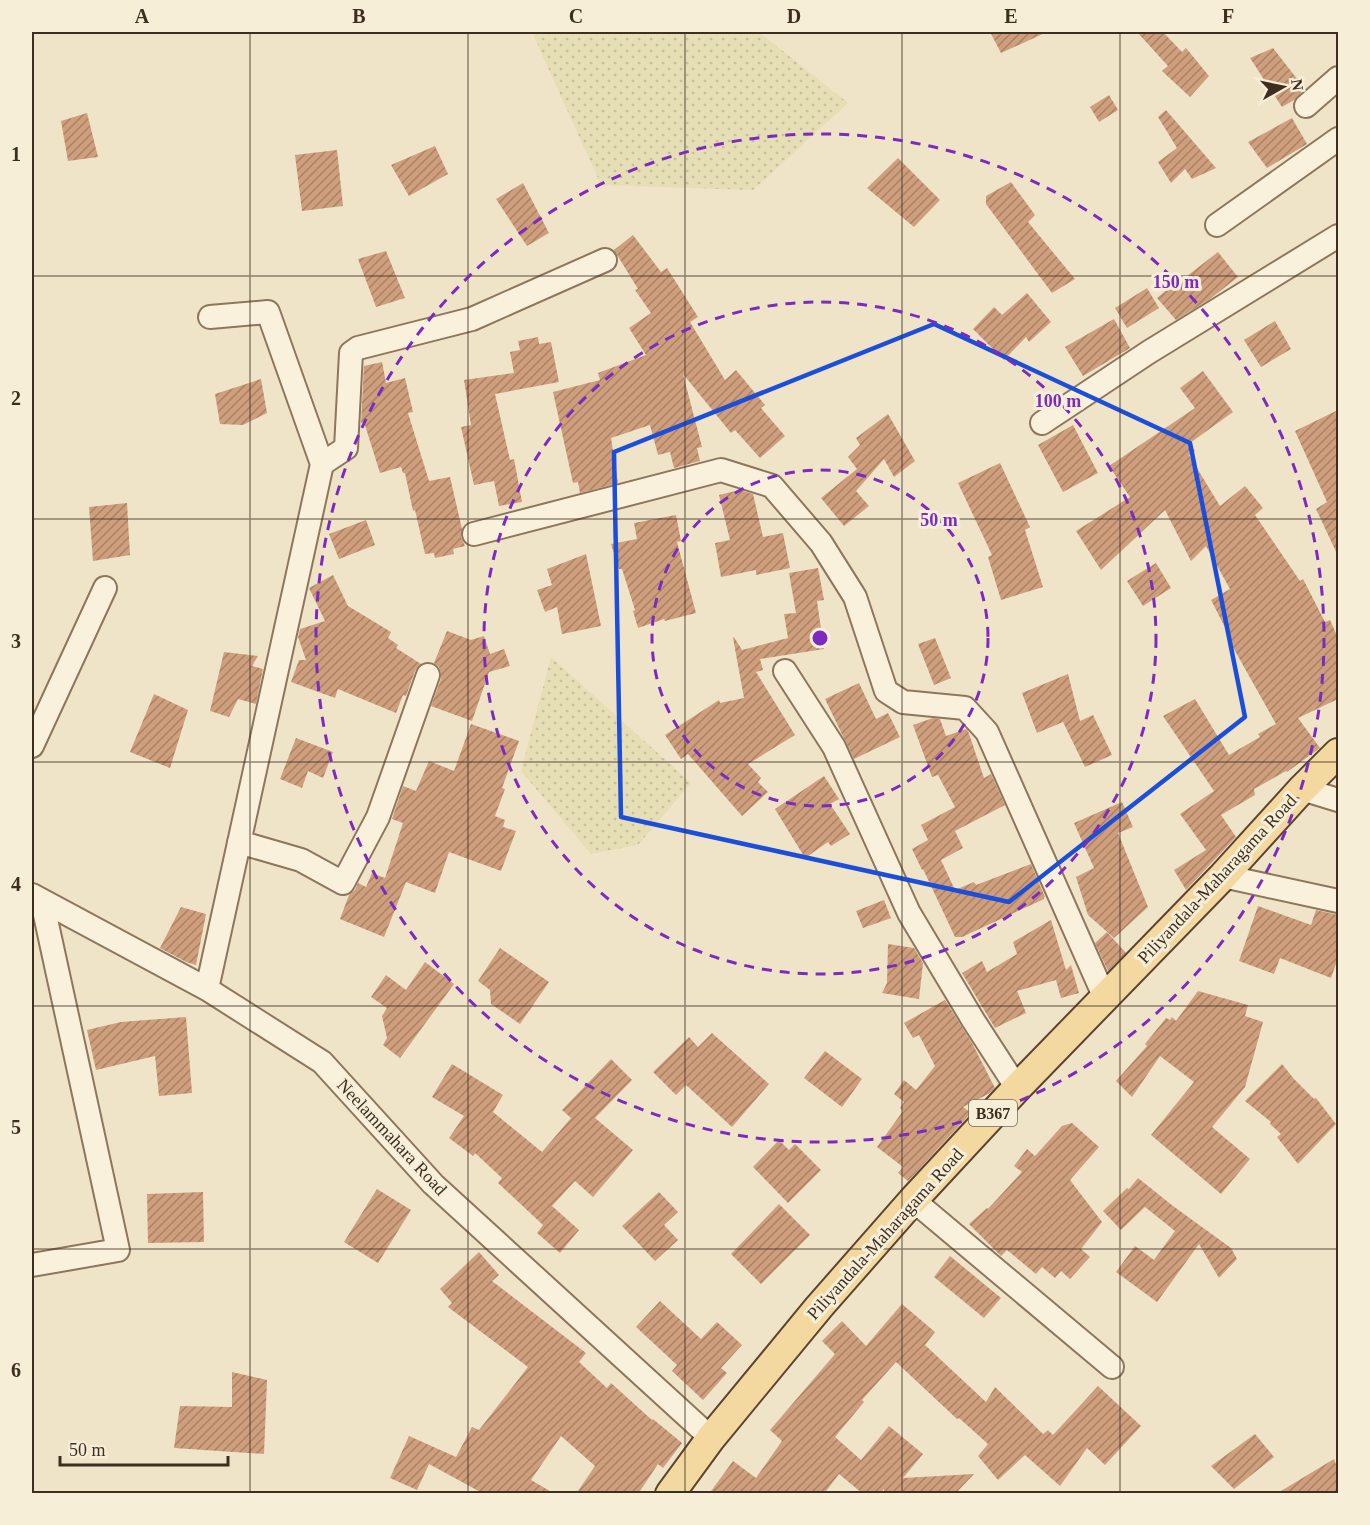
<svg xmlns="http://www.w3.org/2000/svg" width="1370" height="1525" font-family="'Times New Roman',serif">
	<style>
		.farmland { fill: url(#farmland-dots) }
		.building { fill: url(#building-hatch) }
		.lines { fill: none; stroke-linecap: round; stroke-linejoin: round }
		.minor-casing { stroke: #8d765c; stroke-width: 26 }
		.major-casing { stroke: #5b4430; stroke-width: 32 }
		.minor { stroke: #faf1dc; stroke-width: 22 }
		.major { stroke: #f3d9a0; stroke-width: 28 }
		.marked { fill: none; stroke: #1d4ed8; stroke-width: 4.5; stroke-linejoin: round }
		.grid { fill: none; stroke: #3d2e20; stroke-width: 1.5; stroke-opacity: 0.55 }
		.ring { fill: none; stroke: #7b2cbf; stroke-width: 3; stroke-dasharray: 10 8 }
		.labels { text-anchor: middle; dominant-baseline: central; stroke-width: 6; stroke-linejoin: round; paint-order: stroke }
		.shield { fill: #f7eed8; stroke: #756857; stroke-width: 1.5 }
		.shield-label { font-size: 16px; font-weight: bold; fill: #3d2e20 }
		.street-label { font-size: 18px; fill: #3d2e20; stroke: #f7eed8 }
		.centre { fill: #7b2cbf; stroke: #f7eed8; stroke-width: 3 }
		.ring-label { font-size: 18px; text-anchor: middle; font-weight: bold; fill: #7b2cbf; stroke: #f7eed8; stroke-width: 6; stroke-linejoin: round; paint-order: stroke }
		.neatline { fill: none; stroke: #3d2e20; stroke-width: 2 }
		.grid-label { font-size: 20px; text-anchor: middle; font-weight: bold; fill: #3d2e20 }
	</style>
	<defs>
		<pattern id="farmland-dots" width="8" height="8" patternUnits="userSpaceOnUse" patternTransform="scale(1.5)"><rect width="8" height="8" fill="#e6deb5"/><path d="M2 2h.1M6 6h.1" fill="none" stroke="#c6bf9b" stroke-width="1.8" stroke-linecap="round"/></pattern>
		<pattern id="building-hatch" width="6" height="6" patternUnits="userSpaceOnUse" patternTransform="scale(1.5)"><rect width="6" height="6" fill="#cf9f7d"/><path d="M-1 1l2-2M0 6l6-6M5 7l2-2" fill="none" stroke="#a98266"/></pattern>
	</defs>
	<rect width="100%" height="100%" fill="#f0e4c8"/>
	<path class="farmland" d="M532,32H759L848,103L753,190L601,185Z
		M551,657L691,783L638,845L591,854L521,771Z"/>
	<path class="building" d="M990,32H1047L1001,53Z
		M1137,32H1163L1182,52L1186,48L1209,76L1190,97L1162,71L1168,66Z
		M1273,48L1305,89L1294,100L1282,107L1250,58Z
		M1109,95L1118,110L1099,122L1090,107Z
		M1166,110L1216,168L1192,179L1185,169L1171,183L1158,162L1177,148L1158,117Z
		M87,113L98,157L68,161L61,121Z
		M1292,118L1307,144L1267,168L1248,142Z
		M435,146L448,174L409,196L391,165Z
		M337,150L343,206L302,211L295,155Z
		M898,158L940,200L914,227L867,188Z
		M1011,182L1035,215L1028,222L1075,279L1052,293L986,204V196Z
		M523,183L549,233L527,246L496,199Z
		M633,235L661,272L667,268L698,317L690,322L725,380L736,370L765,405L761,408L785,436L760,458L735,430L731,433L683,374L702,447L697,448L700,461L674,468L670,452L658,455L650,425L611,438L618,483L580,493L578,482L573,483L553,392L600,380L598,373L646,355L629,328L651,313L635,290L638,289L614,250Z
		M386,251L405,298L376,307L358,259Z
		M1218,252L1238,277L1210,299L1176,320L1157,298L1180,279L1182,280Z
		M1147,288L1159,308L1127,328L1115,308Z
		M1027,293L1051,322L1029,342L1026,337L1004,360L973,329L994,307L1002,315Z
		M1114,319L1130,348L1083,376L1065,347Z
		M1275,321L1291,349L1261,367L1244,340Z
		M538,337L539,344L551,342L559,382L495,394L510,460L514,459L522,502L499,506L494,481L474,485L461,427L471,425L464,380L514,373L510,352L520,350L518,341Z
		M382,362L386,383L405,378L413,412L408,413L429,481L450,477L462,529L461,537L465,546L453,549L454,554L435,558L434,553L425,554L415,510L413,511L405,473H403L401,467L380,473L364,422L361,423L364,366Z
		M1203,371L1233,412L1190,443L1195,451L1189,455L1220,506L1245,486L1263,508L1255,515L1300,581L1303,579L1325,622L1330,620L1338,638V699L1298,718L1320,748L1287,772L1286,771L1254,789L1255,795L1221,815L1236,837L1186,890L1174,870L1206,850L1180,814L1214,791L1163,716L1195,699L1229,755L1260,737L1258,734L1276,724L1230,642L1232,641L1211,600L1230,589L1206,546L1191,561L1165,510L1101,570L1076,531L1130,497L1109,466L1195,408L1180,388Z
		M261,379L267,413L243,425L220,424L215,394Z
		M1338,410V556L1316,509L1327,502L1295,431Z
		M888,414L915,461L894,477L884,459L856,491L869,506L844,526L821,498L857,469L848,457L860,445L856,438Z
		M1073,425L1098,473L1063,492L1038,445Z
		M1000,463L1030,527L1025,530L1043,587L1001,600L988,557L992,555L958,483Z
		M740,490L753,494L763,537L783,533L790,568L756,575V570L721,577L715,543L730,540L719,495Z
		M127,503L130,555L93,561L89,507Z
		M676,515L681,541L677,542L696,613L665,621L664,619L638,628L633,611L635,610L622,569H619L611,544L637,539L634,523Z
		M366,520L375,545L339,559L329,534Z
		M586,554L601,626L562,634L557,607L545,612L537,590L552,585L547,569Z
		M1156,563L1171,588L1143,606L1127,581Z
		M818,568L824,600L817,601L824,649L760,659L763,670L756,672L795,735L748,764L761,778L758,782L768,792L742,816L688,754L681,759L665,735L719,700L720,703L744,698L733,638L734,637L742,650L788,638L784,614L796,613L789,573Z
		M333,575L348,606L391,632L388,638L398,645L396,648L421,664L415,671L406,696L403,695L396,713L338,689L335,698L291,682L299,660H306L298,637L300,629L325,621L309,588Z
		M447,631L471,640L484,636L490,654L504,649L510,666L489,672L472,721L431,706L441,679V673L439,667L434,663Z
		M935,638L951,678L934,685L918,644Z
		M224,652L258,656L252,666L263,669L256,704L238,699L229,717L210,711Z
		M1068,674L1080,721L1093,715L1112,755L1085,767L1063,722L1037,733L1022,693Z
		M859,683L876,719L888,713L900,737L854,759L825,699Z
		M154,694L188,710L170,768L130,752Z
		M933,718L940,719L946,736L966,729L968,731L984,778L991,774L1005,805L955,831L963,848L941,860L955,890L974,882L976,885L1031,864L1045,897H1044V899L962,937H955L923,869L922,870L912,849L928,840L921,825L955,807L938,775L932,777L913,725Z
		M471,724L519,741L502,788L505,789L495,816L505,820L503,827L516,831L501,871L449,852L435,893L406,882L384,937L340,919L349,895L355,890L358,883L366,887L372,873L385,878L403,823L392,819L403,786L416,791L429,761L454,771Z
		M296,738L333,752L323,778L308,771L302,788L280,779Z
		M824,776L839,799L830,804L850,834L831,846L828,842L805,858L775,809Z
		M1122,802L1133,827L1118,833L1148,907L1114,938L1088,915L1076,877L1094,868L1074,823Z
		M884,900L891,918L863,928L856,911Z
		M1258,906L1311,925L1316,910L1338,915V958L1331,978L1280,958L1274,974L1239,961Z
		M181,907L206,914L196,965L186,962L160,948Z
		M1051,920L1066,970L1071,965L1079,993L1061,998L1056,980L1017,991L1026,1013L995,1028L962,973L982,961L987,972L1017,954L1013,942Z
		M1107,932L1126,953L1108,971L1095,943Z
		M888,944L914,948L923,963L919,999L882,993L887,983Z
		M500,948L549,982L520,1024L491,1004L490,990L478,981Z
		M425,962L454,984L400,1058L383,1045L387,1038L382,1016L387,1008L371,997L386,975L406,990Z
		M1198,991L1248,1005L1245,1016L1263,1022L1245,1087L1212,1127L1250,1159L1221,1194L1151,1135L1194,1082L1160,1056L1132,1097L1116,1081L1147,1046L1145,1044L1166,1018L1170,1020L1172,1017L1176,1021Z
		M945,1000L972,1043L995,1088L990,1093L963,1107L971,1113L908,1181L898,1173L903,1167L877,1147L903,1111L900,1108L904,1102L894,1094L904,1080L916,1090L935,1066L919,1035L913,1038L904,1023Z
		M186,1017L192,1093L159,1096L155,1056L96,1070L87,1030L121,1022Z
		M712,1033L769,1084L732,1127L686,1085L676,1095L653,1072L689,1037L698,1047Z
		M825,1051L862,1079L842,1107L804,1078Z
		M611,1059L632,1080L595,1118L633,1150L593,1197L575,1181L552,1206L579,1230L560,1253L537,1233L543,1225L498,1183L502,1178L475,1153L473,1156L449,1138L464,1116L432,1097L452,1064L503,1095L493,1112L542,1152L571,1118L562,1110Z
		M1282,1064L1294,1079L1314,1099L1316,1098L1336,1124L1298,1164L1277,1137L1281,1134L1270,1124L1271,1122L1245,1101Z
		M1072,1123L1099,1147L1070,1180L1102,1222L1081,1249L1090,1257L1070,1279L1061,1271L1055,1278L1042,1267L1036,1274L1007,1250L1001,1256L969,1224L987,1208L988,1209L1022,1172L1014,1166L1027,1149L1035,1156L1062,1126Z
		M779,1140L789,1150L795,1144L821,1170L788,1203L753,1167Z
		M1138,1178L1173,1206L1231,1248L1237,1259L1219,1278L1199,1244L1157,1302L1116,1272L1135,1246L1154,1260L1175,1231L1145,1207L1121,1230L1103,1211L1127,1188L1129,1189Z
		M377,1189L411,1210L378,1263L344,1242Z
		M203,1192L204,1242L148,1243L147,1194Z
		M659,1192L678,1212L664,1225L678,1240L655,1261L622,1226Z
		M779,1204L810,1235L761,1284L731,1254Z
		M479,1252L499,1275L492,1281L586,1353L579,1362L607,1388L611,1383L652,1420L653,1419L682,1443L663,1468L658,1464L638,1494H576L595,1466L561,1436L531,1480L555,1494H484L429,1464L417,1490L390,1478L409,1436L456,1457L472,1427L479,1430L528,1367L448,1307L452,1303L440,1289Z
		M950,1256L1001,1298L984,1318L934,1277Z
		M660,1301L701,1339L717,1322L742,1345L721,1368L727,1373L703,1400L672,1371L677,1365L636,1327Z
		M902,1304L935,1332L925,1345L986,1402L995,1387L1043,1434L1048,1430L1053,1435L1098,1386L1141,1426L1105,1465L1087,1448L1060,1486L1025,1455L998,1480L978,1456L988,1444L959,1418L957,1419L896,1362L862,1400L864,1402L835,1437L861,1460L889,1426L923,1454L903,1478L974,1474L955,1494H884V1489L880,1494H863L839,1474L824,1494H709L733,1461L756,1478L782,1441L770,1430L835,1354L822,1341L842,1321L866,1346Z
		M232,1372L267,1380L264,1454L174,1448L180,1406L232,1407Z
		M1255,1434L1274,1457L1234,1489L1211,1466Z
		M1334,1459L1338,1470V1494H1276Z"/>
	<g class="lines">
		<g class="minor-casing">
			<path id="minor" d="M1306,106L1338,78
				M1217,225L1338,139
				M210,317L268,312L322,464
				M1042,423L1149,352L1338,236
				M474,534L721,470L772,486L821,543L855,597L886,691L903,702L965,708L987,732L1105,998
				M785,671L834,747L909,913L973,1020L1017,1088
				M32,746L105,588
				M1302,789L1338,800
				M239,842L301,860L343,883L378,817L428,675
				M1223,876L1338,901
				M32,895L207,989L322,1062L433,1184L711,1438
				M207,989L322,464L346,448L351,353L358,348L472,319L605,260
				M913,1200L1112,1367
				M32,1265L118,1250L42,901"/>
		</g>
		<g class="major-casing">
			<path id="major" d="M670,1494L711,1438L819,1307L913,1200L1017,1088L1223,876L1302,789L1338,753"/>
		</g>
		<use href="#minor" class="minor"/>
		<use href="#major" class="major"/>
	</g>
	<path class="marked" d="M934,324L1190,443L1245,717L1009,902L621,817L614,452Z"/>
	<path class="grid" d="M250,32V1494M468,32V1494M685,32V1494M902,32V1494M1120,32V1494M32,276H1338M32,519H1338M32,762H1338M32,1006H1338M32,1249H1338"/>
	<g class="ring">
		<circle cx="820" cy="638" r="168"/>
		<circle cx="820" cy="638" r="336"/>
		<circle cx="820" cy="638" r="504"/>
	</g>
	<g class="labels">
		<rect class="shield" x="969" y="1100" width="48" height="26" rx="4.5"/>
		<g class="shield-label">
			<text x="993" y="1113">B367</text>
		</g>
		<g class="street-label">
			<text transform="translate(1217 879) rotate(-47)">Piliyandala-Maharagama Road</text>
			<text transform="translate(392 1137) rotate(47)">Neelammahara Road</text>
			<text transform="translate(885 1234) rotate(-48)">Piliyandala-Maharagama Road</text>
		</g>
	</g>
	<circle cx="820" cy="638" r="9" class="centre"/>
	<g class="ring-label">
		<text x="1176" y="288">150 m</text>
		<text x="1058" y="407">100 m</text>
		<text x="939" y="526">50 m</text>
	</g>
	<rect width="1370" height="1525" fill="none" stroke="#f7eed8" stroke-width="66"/>
	<g transform="translate(1283 87) rotate(81)" stroke="#f7eed8" stroke-width="4.5" paint-order="stroke">
	<path d="M0-4.5L10 22L0 15L-10 22Z" fill="#3d2e20"/>
	<text y="-9" font-size="16" font-weight="bold" text-anchor="middle" fill="#3d2e20">N</text>
	</g>
	<path d="M60 1456v9h168v-9" fill="none" stroke="#3d2e20" stroke-width="3"/>
	<text x="69" y="1456" font-size="18" fill="#3d2e20" stroke="#f7eed8" stroke-width="4.5" paint-order="stroke">50 m</text>
	<rect x="33" y="33" width="1304" height="1459" class="neatline"/>
	<g class="grid-label">
		<text x="142" y="23">A</text>
		<text x="359" y="23">B</text>
		<text x="576" y="23">C</text>
		<text x="794" y="23">D</text>
		<text x="1011" y="23">E</text>
		<text x="1228" y="23">F</text>
		<text x="16" y="161">1</text>
		<text x="16" y="405">2</text>
		<text x="16" y="648">3</text>
		<text x="16" y="891">4</text>
		<text x="16" y="1134">5</text>
		<text x="16" y="1377">6</text>
	</g>
</svg>
